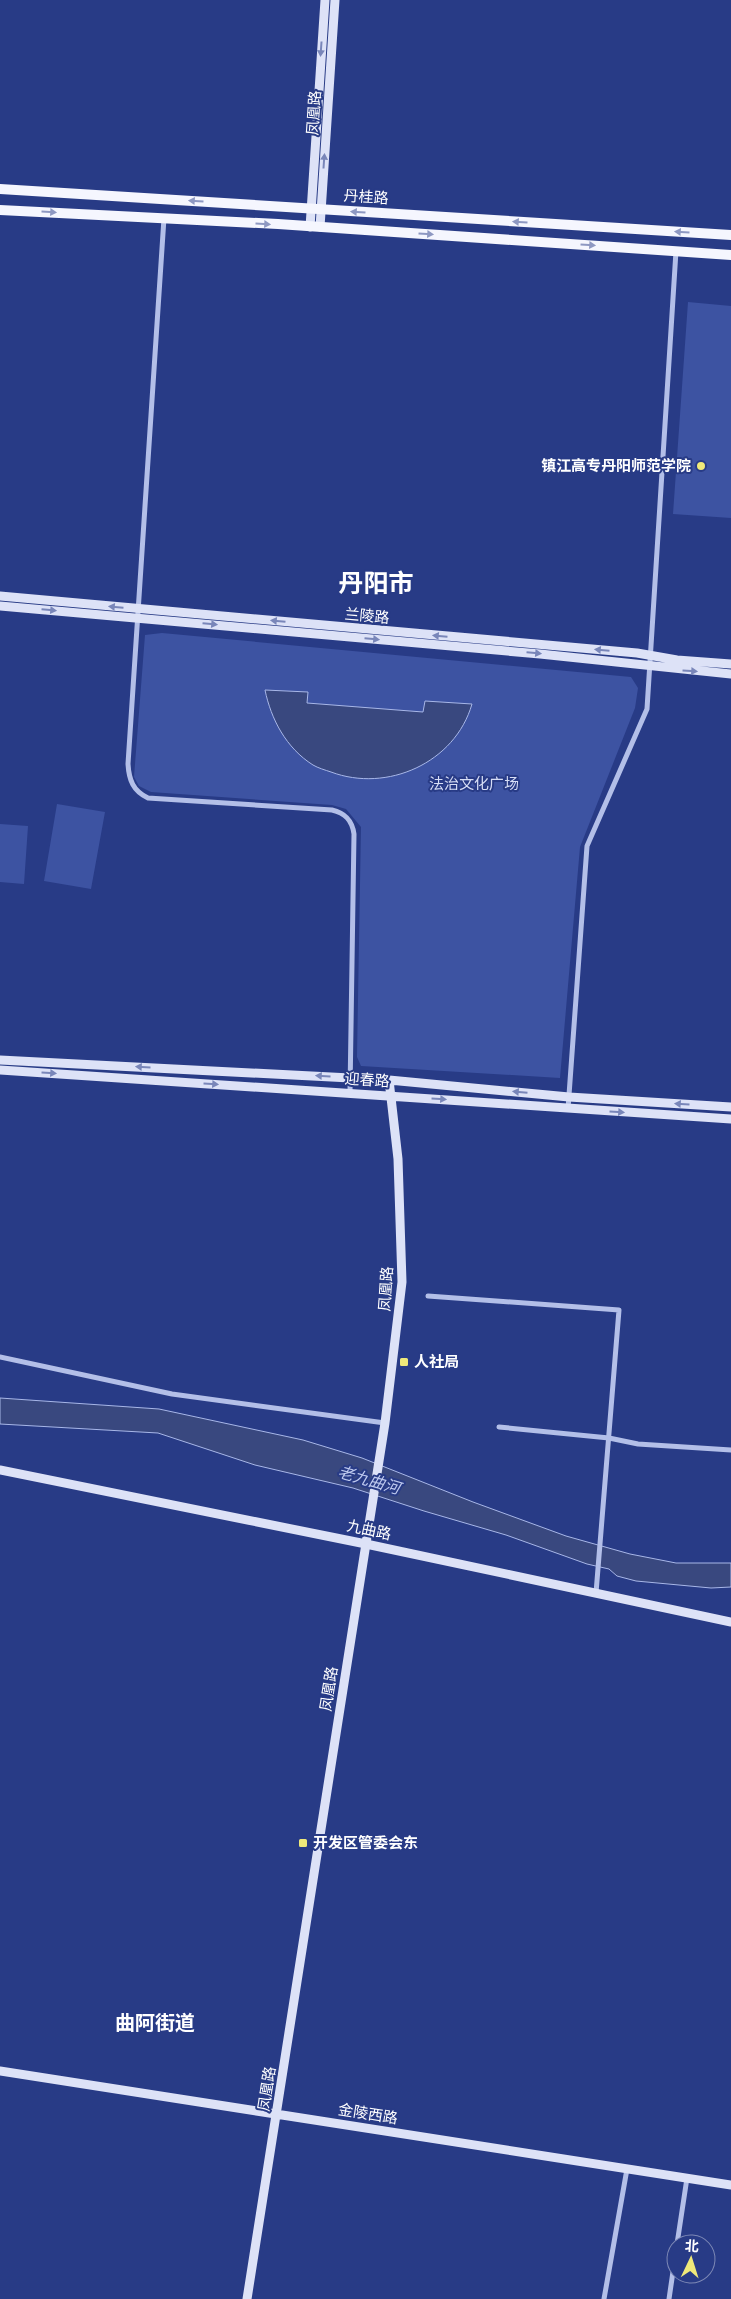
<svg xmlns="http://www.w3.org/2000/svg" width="731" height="2299" font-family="Jost,'Noto Sans SC',sans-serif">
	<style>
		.green { fill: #3d53a2 }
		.water { fill: #39487f; stroke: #a8b7e8 }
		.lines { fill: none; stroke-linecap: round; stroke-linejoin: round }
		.street { stroke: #b3bfe8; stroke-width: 5 }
		.secondary { stroke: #dde2f7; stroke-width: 9 }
		.primary { stroke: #f5f6fe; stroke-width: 10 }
		.oneway { fill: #7986b9 }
		.oneway2 { fill: #8e98c2 }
		.poi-dot { fill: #efe97a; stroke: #283b86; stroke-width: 2 }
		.labels { text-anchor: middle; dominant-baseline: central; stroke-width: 4; stroke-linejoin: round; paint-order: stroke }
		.street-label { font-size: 15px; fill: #fff; stroke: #283b86 }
		.poi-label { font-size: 15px; font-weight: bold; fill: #fff; stroke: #283b86; text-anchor: start }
		.park-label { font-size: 15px; fill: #d7def6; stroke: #283b86 }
		.water-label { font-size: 16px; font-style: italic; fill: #bfcaef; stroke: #283b86 }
		.district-label { font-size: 20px; font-weight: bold; fill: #fff; stroke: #283b86 }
		.town-label { font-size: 25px; font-weight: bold; fill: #fff; stroke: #283b86 }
	</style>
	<rect width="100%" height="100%" fill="#283b86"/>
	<path class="green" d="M688,302L731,306V518L673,514Z
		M162,633L631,677L638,688L635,708L580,847L560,1078L361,1066L357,1057L361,827L346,809L332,805L151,792L139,786L134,777L145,635Z
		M57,804L105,812L91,889L44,881Z
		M0,824L28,826L24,884L0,882Z"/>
	<path class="water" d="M265,690L308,692L307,703L423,712L425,701L472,704C455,763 387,793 331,772C325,770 318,768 313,765C286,748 271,719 265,690Z
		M0,1398L159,1409L303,1440L362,1458L473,1502L566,1536L630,1554L676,1563H731V1587L711,1588L636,1581L617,1576L609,1569L587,1564L506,1535L424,1511L353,1488L255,1465L158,1433L0,1424Z"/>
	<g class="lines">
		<path class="street" d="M164,218L128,764C129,780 133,791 148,798L332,810C345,813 352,820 354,834L350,1092
			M568,1109L587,846L647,709L676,251
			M428,1296L619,1310L596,1593
			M0,1357L172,1394L385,1423
			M499,1427L609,1438L638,1444L731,1450
			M677,2244L687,2178
			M604,2299L627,2169
			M669,2299L676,2251"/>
		<path class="secondary" d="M310,227L325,0
			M320,227L335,0
			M0,596L637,653L677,660L731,664
			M0,606L540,654L731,674
			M0,1060L389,1080L569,1097L731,1107
			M0,1070L731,1119
			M0,1470L366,1544L731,1622
			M0,2071L731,2185
			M247,2299L385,1423L402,1282L398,1159L389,1080"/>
		<path class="primary" d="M0,189L731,235
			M0,210L278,224L731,255"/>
	</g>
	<defs><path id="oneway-solid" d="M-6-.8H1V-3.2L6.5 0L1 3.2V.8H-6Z" transform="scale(1.25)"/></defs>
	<g class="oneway">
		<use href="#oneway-solid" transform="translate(321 49) rotate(94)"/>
		<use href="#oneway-solid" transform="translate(324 161) rotate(-86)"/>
		<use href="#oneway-solid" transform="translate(116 607) rotate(-175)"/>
		<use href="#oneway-solid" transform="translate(49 610) rotate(5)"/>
		<use href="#oneway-solid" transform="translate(278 621) rotate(-175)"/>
		<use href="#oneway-solid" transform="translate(210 624) rotate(5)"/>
		<use href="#oneway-solid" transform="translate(440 636) rotate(-175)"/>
		<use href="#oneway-solid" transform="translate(372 639) rotate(5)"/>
		<use href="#oneway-solid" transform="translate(602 650) rotate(-175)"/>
		<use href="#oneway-solid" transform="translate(534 653) rotate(5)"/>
		<use href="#oneway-solid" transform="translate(690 671) rotate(4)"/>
		<use href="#oneway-solid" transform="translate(143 1067) rotate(-177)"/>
		<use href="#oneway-solid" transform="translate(49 1073) rotate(4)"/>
		<use href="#oneway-solid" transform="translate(323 1076) rotate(-177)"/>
		<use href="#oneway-solid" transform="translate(211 1084) rotate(4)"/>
		<use href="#oneway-solid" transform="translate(520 1092) rotate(-175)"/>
		<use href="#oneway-solid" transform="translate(439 1099) rotate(4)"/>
		<use href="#oneway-solid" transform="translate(682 1104) rotate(-176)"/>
		<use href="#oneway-solid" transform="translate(617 1112) rotate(4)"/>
	</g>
	<g class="oneway2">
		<use href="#oneway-solid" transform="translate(196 201) rotate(-176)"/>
		<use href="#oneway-solid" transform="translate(49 212) rotate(3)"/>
		<use href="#oneway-solid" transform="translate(358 212) rotate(-176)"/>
		<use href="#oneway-solid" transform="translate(520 222) rotate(-176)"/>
		<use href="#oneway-solid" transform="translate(263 224) rotate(3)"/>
		<use href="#oneway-solid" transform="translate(682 232) rotate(-176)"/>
		<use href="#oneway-solid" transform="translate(426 234) rotate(4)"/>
		<use href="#oneway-solid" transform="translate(588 245) rotate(4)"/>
	</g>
	<g class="poi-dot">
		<circle cx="701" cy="466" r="5"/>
		<rect x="399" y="1357" width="10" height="10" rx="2.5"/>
		<rect x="298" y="1838" width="10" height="10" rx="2.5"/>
	</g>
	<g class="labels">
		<g class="street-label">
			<text transform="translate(314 113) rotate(-86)">凤凰路</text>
			<text transform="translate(366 197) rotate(4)">丹桂路</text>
			<text transform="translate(367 616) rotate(5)">兰陵路</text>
			<text transform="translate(367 1080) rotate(4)">迎春路</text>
			<text transform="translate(386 1289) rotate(-86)">凤凰路</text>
			<text transform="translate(369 1530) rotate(12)">九曲路</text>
			<text transform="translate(329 1689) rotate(-81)">凤凰路</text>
			<text transform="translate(267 2089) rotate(-81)">凤凰路</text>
			<text transform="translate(368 2114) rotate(9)">金陵西路</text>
		</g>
		<g class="poi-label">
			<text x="691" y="466" text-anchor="end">镇江高专丹阳师范学院</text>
			<text x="414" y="1362">人社局</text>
			<text x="313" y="1843">开发区管委会东</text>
		</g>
		<g class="park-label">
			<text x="474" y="784">法治文化广场</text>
		</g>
		<g class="water-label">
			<text transform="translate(369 1480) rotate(16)">老九曲河</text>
		</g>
		<g class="district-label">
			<text x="155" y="2023">曲阿街道</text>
		</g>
		<g class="town-label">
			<text x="376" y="583">丹阳市</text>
		</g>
	</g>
	<g transform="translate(691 2259) rotate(4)"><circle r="24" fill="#283b86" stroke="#7e89b6"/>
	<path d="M0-4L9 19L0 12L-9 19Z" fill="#efe97a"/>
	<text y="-8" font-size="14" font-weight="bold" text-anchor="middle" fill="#ffffff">北</text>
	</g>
</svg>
